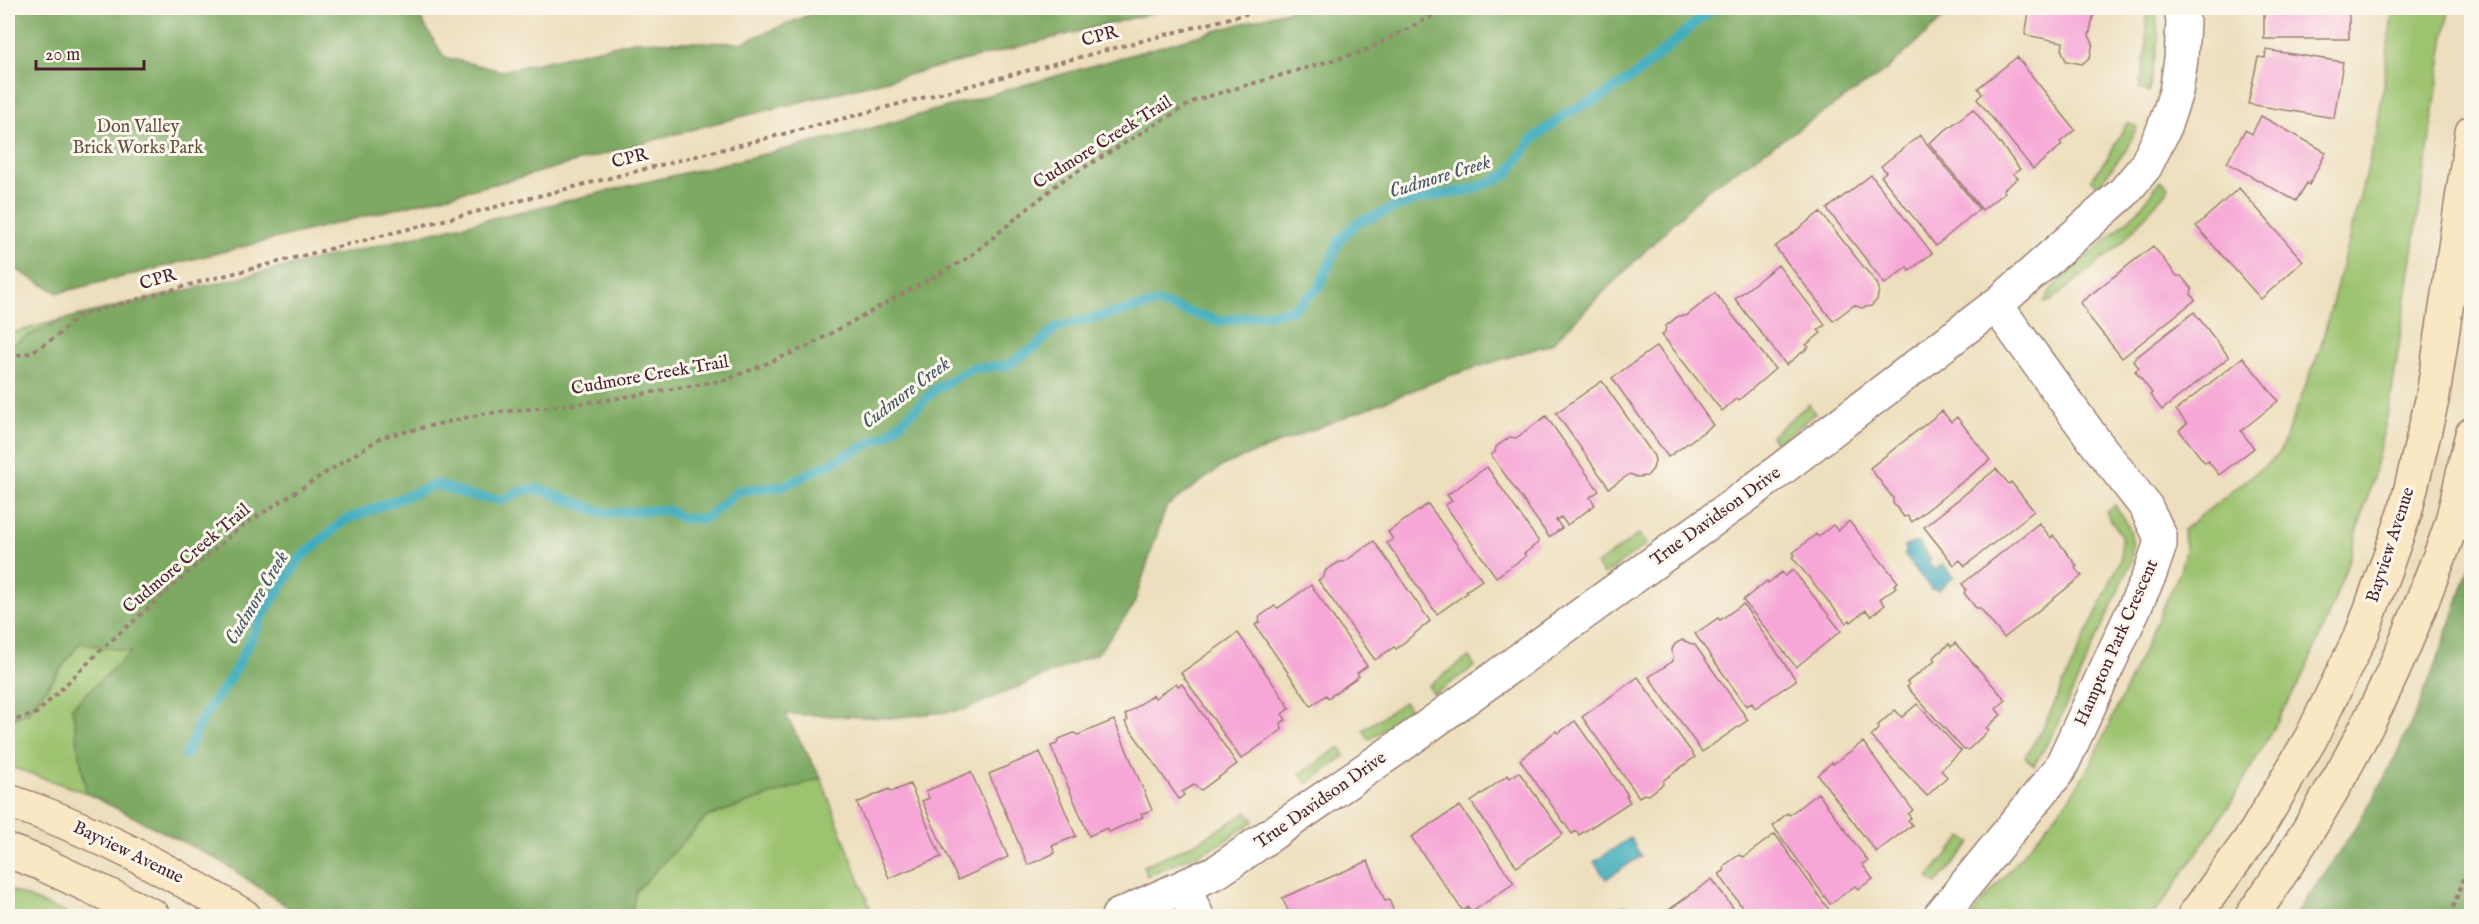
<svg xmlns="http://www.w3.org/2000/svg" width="2479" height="924" font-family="'IM FELL English',serif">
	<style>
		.green { fill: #9cc36f; stroke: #73714d; stroke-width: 1.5 }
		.forest { fill: #7da962; stroke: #646446; stroke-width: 1.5 }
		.water { fill: #3dabbc; stroke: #446574; stroke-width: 1.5 }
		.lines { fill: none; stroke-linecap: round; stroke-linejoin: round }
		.stream { stroke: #3dabbc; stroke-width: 10 }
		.building { fill: #f6a7d7 }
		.street-casing { stroke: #9c7f74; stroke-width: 36 }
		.secondary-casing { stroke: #9c7f74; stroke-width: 36 }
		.path { stroke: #9c7f74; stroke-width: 4; stroke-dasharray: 4.5 4.5; stroke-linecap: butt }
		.street { stroke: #fff; stroke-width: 33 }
		.secondary { stroke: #fae7c3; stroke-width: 33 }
		.labels { text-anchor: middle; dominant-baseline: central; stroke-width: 6; stroke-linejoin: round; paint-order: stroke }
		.street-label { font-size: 18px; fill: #4a1f2b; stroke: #fbf7ec }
		.park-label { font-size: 18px; fill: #63503f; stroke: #fbf7ec }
		.water-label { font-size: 20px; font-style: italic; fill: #455765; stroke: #fbf7ec }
	</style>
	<rect width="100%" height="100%" fill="#fbf7ec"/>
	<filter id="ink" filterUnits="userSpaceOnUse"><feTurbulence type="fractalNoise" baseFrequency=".0167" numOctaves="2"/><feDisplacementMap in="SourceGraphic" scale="12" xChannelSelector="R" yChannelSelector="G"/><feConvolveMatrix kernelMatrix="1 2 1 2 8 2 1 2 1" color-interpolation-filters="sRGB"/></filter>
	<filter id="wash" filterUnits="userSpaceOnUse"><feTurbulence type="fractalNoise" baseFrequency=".008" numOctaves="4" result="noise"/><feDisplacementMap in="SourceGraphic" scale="24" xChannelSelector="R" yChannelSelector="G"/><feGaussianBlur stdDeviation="1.35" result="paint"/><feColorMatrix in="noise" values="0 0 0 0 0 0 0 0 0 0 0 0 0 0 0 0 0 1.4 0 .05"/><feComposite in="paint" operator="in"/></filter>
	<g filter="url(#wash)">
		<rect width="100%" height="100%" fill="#eddfbd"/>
		<path class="green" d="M2146,8H2156L2158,40L2149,92L2139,89L2146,50Z
			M2393,8H2449L2391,399L2372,481L2351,554L2332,607L2304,674L2232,801L2165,900L2151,916H1971L2068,800L2091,764L2180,571L2185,550L2184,529L2279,454L2320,349L2377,132Z
			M2127,123L2137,127L2126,150L2098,186L2091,179L2107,158Z
			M2160,181L2169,188L2122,243L2051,301L2044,303L2051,289L2138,211Z
			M63,319L8,346V334Z
			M1809,404L1815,414L1777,444L1771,436Z
			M2115,505C2130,527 2136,536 2131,563L2054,732L2034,765L2025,757L2043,728L2121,559V535L2106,512Z
			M1639,534L1647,544L1604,575L1596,565Z
			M80,643L132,652L72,707L86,793L8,766V720L28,713Z
			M1469,657L1475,666L1434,694L1428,686Z
			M1404,702L1411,710L1369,740L1363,730Z
			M1340,747L1345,756L1307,784L1300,774Z
			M821,778L873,916H631L636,891L707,817Z
			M1247,812L1254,821L1219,845L1147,876L1143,866L1198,842Z
			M1963,836L1971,843L1936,884L1928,877Z
			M8,889L73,916H8Z"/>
		<path class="forest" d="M8,8H414L444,57L502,71L634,41L741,43L825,8H1172L705,126L518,178L58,293L8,265Z
			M1296,8H1955L1884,72L1708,189L1551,344L1449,376L1224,465L1166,507L1133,607L1098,653L964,710L890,718L785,714L821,778L707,817L636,891L631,916H301L219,860L86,793L72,707L131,652L80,643L27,713L8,720V346L64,319L858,132Z
			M2471,561V916H2294C2325,873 2357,830 2382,782C2420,713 2447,637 2471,561Z"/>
		<path class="water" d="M1913,543H1918L1931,559L1928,562L1935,570L1943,564L1954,577L1937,591L1935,588L1932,590L1905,556V547Z
			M1630,838L1641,856L1606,879L1594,862Z
			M1624,905L1630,908L1637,916H1616L1622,912L1620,908Z"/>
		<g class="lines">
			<path class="stream" d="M186,755L203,717L231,678L266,610L300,558L345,520L437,484L470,496L503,500L523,490L540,489L604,513L667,510L682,518L704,519L739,491L784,486L889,434L936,389L972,368L1006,366L1036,347L1057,327L1158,303L1220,321L1292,310L1319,287L1340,239L1357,223L1417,199L1470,190L1507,175L1532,140L1568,112L1600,98L1636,75L1713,8"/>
		</g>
		<g id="blocks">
			<path class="building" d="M2021,8H2095L2089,36L2093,43L2090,57L2082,64L2066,61L2062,51L2063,42L2025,35L2029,13L2020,11Z
				M2264,8H2349V39H2264Z
				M2266,50L2343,62L2334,118L2248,104L2258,57L2265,58Z
				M2017,57L2075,130L2060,142L2062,145L2033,169L1977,99L1982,94L1978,88Z
				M1973,109L2020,169L2013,174L2018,178L2003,190L2005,192L1982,210L1929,143Z
				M2261,116L2326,152L2309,185L2307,183L2296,201L2227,163L2245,130L2252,134Z
				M1920,135L1979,209L1936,246L1881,176L1886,172L1881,166Z
				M1871,175L1932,253L1909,271L1907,267L1885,284L1827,209Z
				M2239,188L2303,261L2261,299L2196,226Z
				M1820,212L1878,285L1879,290L1877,300L1871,306L1861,308L1854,305L1833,321L1775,247Z
				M2153,246L2177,276H2181L2192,289L2191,294L2195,300L2122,358L2086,313L2087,312L2080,303Z
				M1778,265L1825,325L1818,330L1821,333L1806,345L1809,347L1786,365L1735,299Z
				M1715,293L1775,369L1739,400L1737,398L1722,411L1662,335L1665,332L1666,326L1678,316H1686Z
				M2194,312L2229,357L2162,410L2150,395L2152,393L2135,371L2139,368L2133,360Z
				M1657,346L1713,425L1668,457L1612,378Z
				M2243,357L2278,401L2241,431L2254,448L2219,475L2208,461L2205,463L2179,430L2187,424L2176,410Z
				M1602,381L1654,456L1655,461L1653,469L1647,476L1637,477L1630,474L1609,488L1556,413Z
				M1942,411L1951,422L1957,417L1990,460L1912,522L1908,516L1904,517L1893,503V498L1870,468Z
				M1546,416L1599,491L1590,497L1595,505L1567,525L1561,517L1556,520L1562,528L1549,537L1491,455L1495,452L1496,447L1510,437L1516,438Z
				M1487,467L1539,542L1524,554L1526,556L1496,577L1445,505L1452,501L1447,495Z
				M1996,469L2009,484L2011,482L2034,511L1965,566L1960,560L1954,565L1924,527Z
				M1428,504L1482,580L1466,591L1467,593L1437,614L1387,543L1393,539L1388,532Z
				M1849,521L1898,582L1894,585L1896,587L1880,599L1885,605L1871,616L1866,610L1851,622L1850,620L1846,623L1792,557L1795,555L1793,553L1816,534L1818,537L1833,525L1838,531Z
				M2039,523L2051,538L2053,535L2077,566L2075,568L2082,576L2004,638L1980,608H1976L1964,593L1966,589L1962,584Z
				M1374,541L1430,621L1396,649L1394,647L1375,660L1318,580L1324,577L1325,571L1339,562H1344Z
				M1793,570L1841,631L1796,667L1743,600L1767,581L1768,583L1782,572L1785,576Z
				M1311,585L1367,666L1357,673L1359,676L1328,698L1326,695L1311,706L1255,625L1260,622L1259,617L1275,606L1278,608Z
				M1743,604L1796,680L1755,708L1752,703L1746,706L1695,634L1718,618L1720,620Z
				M1238,633L1290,708L1282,714L1286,720L1281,723L1282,730L1241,759L1181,673Z
				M1682,640L1695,645L1748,720L1702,752L1649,677L1673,661L1672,649L1675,644Z
				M1955,643L2006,700L1996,709L2001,715L1986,728L1989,730L1968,750H1964L1907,687L1909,685L1907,682L1935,661L1933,658L1949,644L1951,647Z
				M1638,677L1695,757L1664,780L1663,784L1649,795L1644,794L1639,797L1582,717Z
				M1176,683L1178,686L1182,684L1237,764L1201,790L1194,785L1182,792L1184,795L1179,799L1125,722L1128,720L1125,715L1153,695L1155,698Z
				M1917,704L1961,751L1941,770L1947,777L1927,796L1871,736L1879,728L1877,726L1895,710L1902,717Z
				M1114,720L1152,810L1141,814L1143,817L1109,832L1107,828L1089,836L1051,746L1057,744L1059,739L1074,733L1078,735Z
				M1575,721L1628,795L1626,796L1630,802L1579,835L1576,831L1572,834L1520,760L1556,731L1558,733Z
				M1863,742L1913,810L1908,814L1911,818L1908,820L1912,825L1876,852L1818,775L1832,762L1833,764Z
				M1040,752L1076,836L1052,846L1055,853L1028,865L989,774Z
				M971,772L1008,857L958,880L922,801L929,798L926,791Z
				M1519,772L1563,834L1517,867L1471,802L1508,775L1510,778Z
				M910,784L941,857L889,878L857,803L889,789L891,792Z
				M1818,793L1868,861L1862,864L1873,879L1858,889L1855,886L1830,904L1773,826L1787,813L1789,815Z
				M1460,806L1514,883L1472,912L1468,907L1463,911L1411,837Z
				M1775,834L1829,910L1820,916H1748L1719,874L1724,871L1725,865L1739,855L1744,857Z
				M1368,861L1385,901L1389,900L1396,916H1287L1285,911L1288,910L1282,898Z
				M1712,879L1739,916H1669L1666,912Z"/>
		</g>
	</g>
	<g filter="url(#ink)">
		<use href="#blocks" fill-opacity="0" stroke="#9c7f74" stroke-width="1.5"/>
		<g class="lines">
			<g class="street-casing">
				<path id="street" d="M1184,888L1197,916
					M1118,916L1218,871L1403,744L1750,493L2001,301L2124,192L2145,167L2163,131L2176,92L2181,59L2183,22L2181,8
					M1940,916L2060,769L2150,574L2160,545V536L2146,507L2096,443L1996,305"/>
			</g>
			<g class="secondary-casing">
				<path id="secondary" d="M8,801C91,828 169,871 244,916
					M8,851L38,862L153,916
					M2194,916L2255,833L2311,738L2363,631L2405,513L2433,396L2472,132
					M2252,916C2324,813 2386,702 2429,583C2436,565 2444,547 2450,528C2459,497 2464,465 2472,434"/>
			</g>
			<path class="path" d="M8,79C15,100 20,119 8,140
				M8,357L30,353L56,337L78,316L207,280L787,133L1269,8
				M8,722L37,713L104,647L239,528L382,437L482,414L601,401L726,380L806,347L968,258L1060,182L1196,100L1364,51L1448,8
				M2450,916L2472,856"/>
			<use href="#street" class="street"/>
			<use href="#secondary" class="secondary"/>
		</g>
	</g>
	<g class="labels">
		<g class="street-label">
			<text transform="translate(1100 37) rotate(-15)">CPR</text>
			<text transform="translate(1103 143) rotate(-32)">Cudmore Creek Trail</text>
			<text transform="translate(630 159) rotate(-14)">CPR</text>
			<text transform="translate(158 280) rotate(-16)">CPR</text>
			<text transform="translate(650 376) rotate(-10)">Cudmore Creek Trail</text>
			<text transform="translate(1716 517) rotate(-36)">True Davidson Drive</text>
			<text transform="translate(2391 545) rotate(-72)">Bayview Avenue</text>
			<text transform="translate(187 559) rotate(-40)">Cudmore Creek Trail</text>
			<text transform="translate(2117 643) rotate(-66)">Hampton Park Crescent</text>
			<text transform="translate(1321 801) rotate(-35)">True Davidson Drive</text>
			<text transform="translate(128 853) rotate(26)">Bayview Avenue</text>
		</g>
		<g class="park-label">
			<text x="138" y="127">Don Valley<tspan x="138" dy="21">Brick Works Park</tspan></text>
		</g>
		<g class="water-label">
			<text transform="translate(1440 177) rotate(-17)">Cudmore Creek</text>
			<text transform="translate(906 393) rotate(-37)">Cudmore Creek</text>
			<text transform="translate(257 598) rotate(-59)">Cudmore Creek</text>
		</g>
	</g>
	<rect width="2479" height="924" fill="none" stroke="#fbf7ec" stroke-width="30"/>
	<path d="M36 60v9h108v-9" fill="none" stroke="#4a1f2b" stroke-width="3"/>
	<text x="45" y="60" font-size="18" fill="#4a1f2b" stroke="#fbf7ec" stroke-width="4.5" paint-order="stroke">20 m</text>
</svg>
